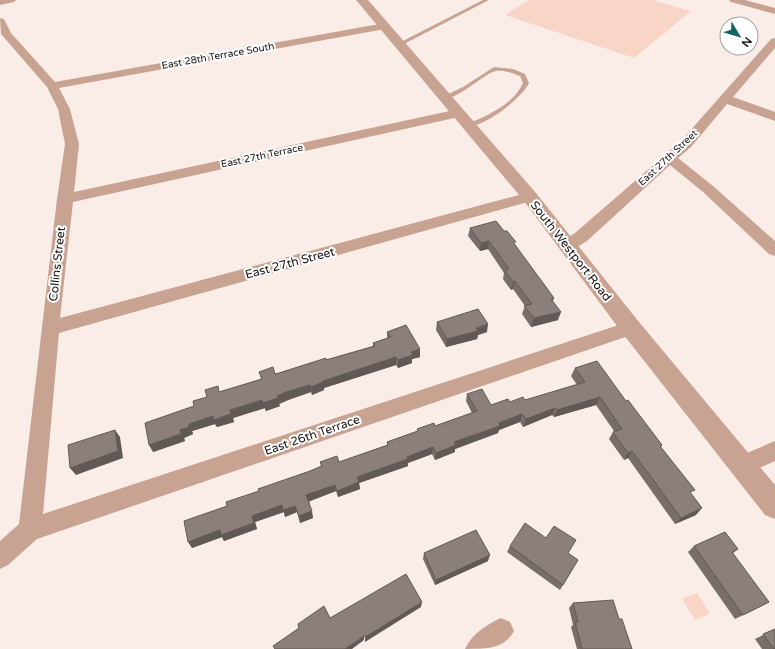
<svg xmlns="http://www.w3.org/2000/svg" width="775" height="649" font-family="'Varela Round',sans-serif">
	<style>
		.green { fill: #f8d5c6 }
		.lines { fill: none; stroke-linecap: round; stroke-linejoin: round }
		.service { fill: #c9a392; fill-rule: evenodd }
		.minor { fill: #c9a392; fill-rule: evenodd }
		.tertiary { fill: #c9a392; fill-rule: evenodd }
		.wall { fill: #776d69 }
		.shaded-wall { fill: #615955 }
		.building { fill: #8a7f7a; stroke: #615955 }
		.labels { text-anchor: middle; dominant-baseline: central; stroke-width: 4; stroke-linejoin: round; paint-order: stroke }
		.far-street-label { font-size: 10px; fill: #171210; stroke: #fff }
		.street-label { font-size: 12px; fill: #171210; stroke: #fff }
	</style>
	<rect width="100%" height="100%" fill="#faede8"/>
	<path class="green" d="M529,0H652L691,11L634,58L505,15Z
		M697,593L710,614L695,620L682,599Z"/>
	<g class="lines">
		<path class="service" d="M483,0H489L402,45L397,44Z
			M494,67L513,69L525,74L529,83C522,98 484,128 467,126V124C487,116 514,104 523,83L520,76C513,73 504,70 496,71C485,72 453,105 442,97L463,87Z"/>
		<path class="minor" d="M0,0H16L14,2L0,5Z
			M729,0H745L775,8V14L731,2Z
			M0,18L4,19L11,33L55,82L385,23L390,26L385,29L59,88L70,109L79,144L74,192L459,109L465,113L459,117L73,202L60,318L530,192L535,194L537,197L535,200L59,333L43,514L631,321L637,323L640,328L637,333L37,539L8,565L0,569V541L19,524L57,199L65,144L58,109L47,87L1,34Z
			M775,38V48L733,97L775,112V121L727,104L691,147L678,158L713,186L775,241V256L769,254L703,192L670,165L587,241C578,246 572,253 561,250L559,246L561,242L575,233L681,141L771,39Z
			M775,441V461L743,475L735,472L732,465L735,458Z
			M501,618L510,622L514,631C504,649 487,649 465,649C471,635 487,624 501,618Z"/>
		<path class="tertiary" d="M356,0H368L536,193L639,322L775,485V519L765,515L623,334L524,201Z"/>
	</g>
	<path class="wall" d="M470,228L515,245L554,298L553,301L558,320L531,327L522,314L525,306L513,289L511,290L503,279L504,273L488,249L480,251L468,236Z
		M437,322L487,332L478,335L477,339L446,347L436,330Z
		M387,332L420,349V357L412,359V363L398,368L396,365L324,388V390L312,395L311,392L288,400L279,404L280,406L266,411L265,408L233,418L234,422L217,427L215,424L192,431L193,434L184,438L185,441L153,452L194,406L207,397L220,392L261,379L259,372L275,374L279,373L326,360L373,346V343L387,338Z
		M575,368L626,401L662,445L661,447L691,494L696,515L675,524L628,458L624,460L609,439L613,432L614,431L596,405L554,417L552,415L523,427L520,422L499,430L498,433L455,449V452L435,460L432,454L408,463V466L359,483L360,489L338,497L336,491L309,501L313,518L300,523L297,512L285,517L284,512L255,522L257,529L224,541L222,537L192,548L227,506L259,491L310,471L321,466L320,462H339L387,445V442L417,431V429L435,426L472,413L466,401L467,394L491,405L510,402L525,400L577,385L571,376Z
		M510,546L568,553L563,585L560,590L507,552Z
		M694,546L738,549L732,554L769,602L760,607L735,619L688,552Z
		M424,553L488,561L435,585L423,559Z
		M573,603L619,619L632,649H577L571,627L573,625L569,608Z
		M775,629V649H762L755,639Z"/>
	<path class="shaded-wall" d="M489,241L488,249L480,251L481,243Z
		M515,281L513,289L511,290L513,282Z
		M561,312L558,320L531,327L534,318Z
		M488,324L487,332L478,335L477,339L446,347L447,339Z
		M420,349V357L412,359V363L398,368V360L411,352Z
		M396,357V365L324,388V390L312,395L311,387L323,381Z
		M310,385L311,392L288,400L279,404L280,406L266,411L263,403L286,392Z
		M600,397L596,405L554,417L557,410Z
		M262,400L265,408L233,418L234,422L217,427L215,424L192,431L193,434L184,438L185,441L153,452L149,445L180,430L189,424Z
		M555,408L552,415L523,427L526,419Z
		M522,414L520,422L499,430L498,433L455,449V452L435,460L436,453L454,442L499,423Z
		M115,430L120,437L123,458L76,475L70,468Z
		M433,447L432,454L408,463V466L359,483L360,489L338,497L337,491L357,477L407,457Z
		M632,451L628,458L624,460L628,453Z
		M335,485L336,491L308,502L306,495Z
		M282,505L295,506L297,512L285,517L284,512L255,522L257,529L224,541L222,537L192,548L188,542L252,516Z
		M702,508L696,515L675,524L681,518Z
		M312,511L313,518L300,523L299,516Z
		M490,555L488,561L435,585L436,580Z
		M422,602L421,607L365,642V637Z
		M364,636V640L352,649H345Z"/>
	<path class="building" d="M496,221L504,231H507L516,242H513L554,298L551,299L561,312L534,318L524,306L532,304L515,281L513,282L505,271L509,269L489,241L481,243L470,228Z
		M478,309L488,324L476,328L478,331L447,339L437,322Z
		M406,325L420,349L411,352L413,355L398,360L396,357L323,381V382L311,387L310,385L286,392L277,396L278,398L263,403L262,400L230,410L231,414L214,420L213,416L189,424V427L180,430L181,434L149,445L145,423L194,406L193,401L207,397L205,390L218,386L219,392L262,379L259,372L273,367L275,374L279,373L326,358V360L375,346L373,343L391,337L387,332Z
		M597,361L626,401L628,400L662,445L660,446L695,490L690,492L702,508L681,518L632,451L628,453L613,432L622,429L600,397L557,410L555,408L526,419L522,414L499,423L500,426L454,442L456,445L436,453L433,447L407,457L408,459L357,477L359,482L337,491L335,485L306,495L312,511L299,516L295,506L283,510L282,505L252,516L254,523L221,535L220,530L188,542L184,521L227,506L226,502L259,491L258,489L310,471L322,466L320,462L337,456L339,462L388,445L387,442L418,431L417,429L434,423L435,426L477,411L467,394L482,389L491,405L508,399L510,402L523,397L525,400L585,382L575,368Z
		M115,430L118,451L70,468L68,445Z
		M525,523L546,538L554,526L576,540L568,553L578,560L563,585L510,546Z
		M476,530L490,555L436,580L424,553Z
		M725,532L738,549L732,552L769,602L743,615L694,546Z
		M406,574L422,602L365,637L364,636L345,649H275L273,646L299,628L298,624L324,606L330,618Z
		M613,600L619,619H622L632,649H582L575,622H578L573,603Z
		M775,629V649H774L763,634Z"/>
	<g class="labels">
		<g class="far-street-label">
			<text transform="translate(218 56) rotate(-10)">East 28th Terrace South</text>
			<text transform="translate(262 156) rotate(-12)">East 27th Terrace</text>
			<text transform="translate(668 158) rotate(-43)">East 27th Street</text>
		</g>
		<g class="street-label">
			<text transform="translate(571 251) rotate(52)">South Westport Road</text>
			<text transform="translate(290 263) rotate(-15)">East 27th Street</text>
			<text transform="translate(57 264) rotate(-84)">Collins Street</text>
			<text transform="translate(312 435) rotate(-19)">East 26th Terrace</text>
		</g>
	</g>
	<g transform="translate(739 36) rotate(128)"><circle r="19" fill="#ffffff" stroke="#a2a09f"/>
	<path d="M0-3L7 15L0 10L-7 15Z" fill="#156565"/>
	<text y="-6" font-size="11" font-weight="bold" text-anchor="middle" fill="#171210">N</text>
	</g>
</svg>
